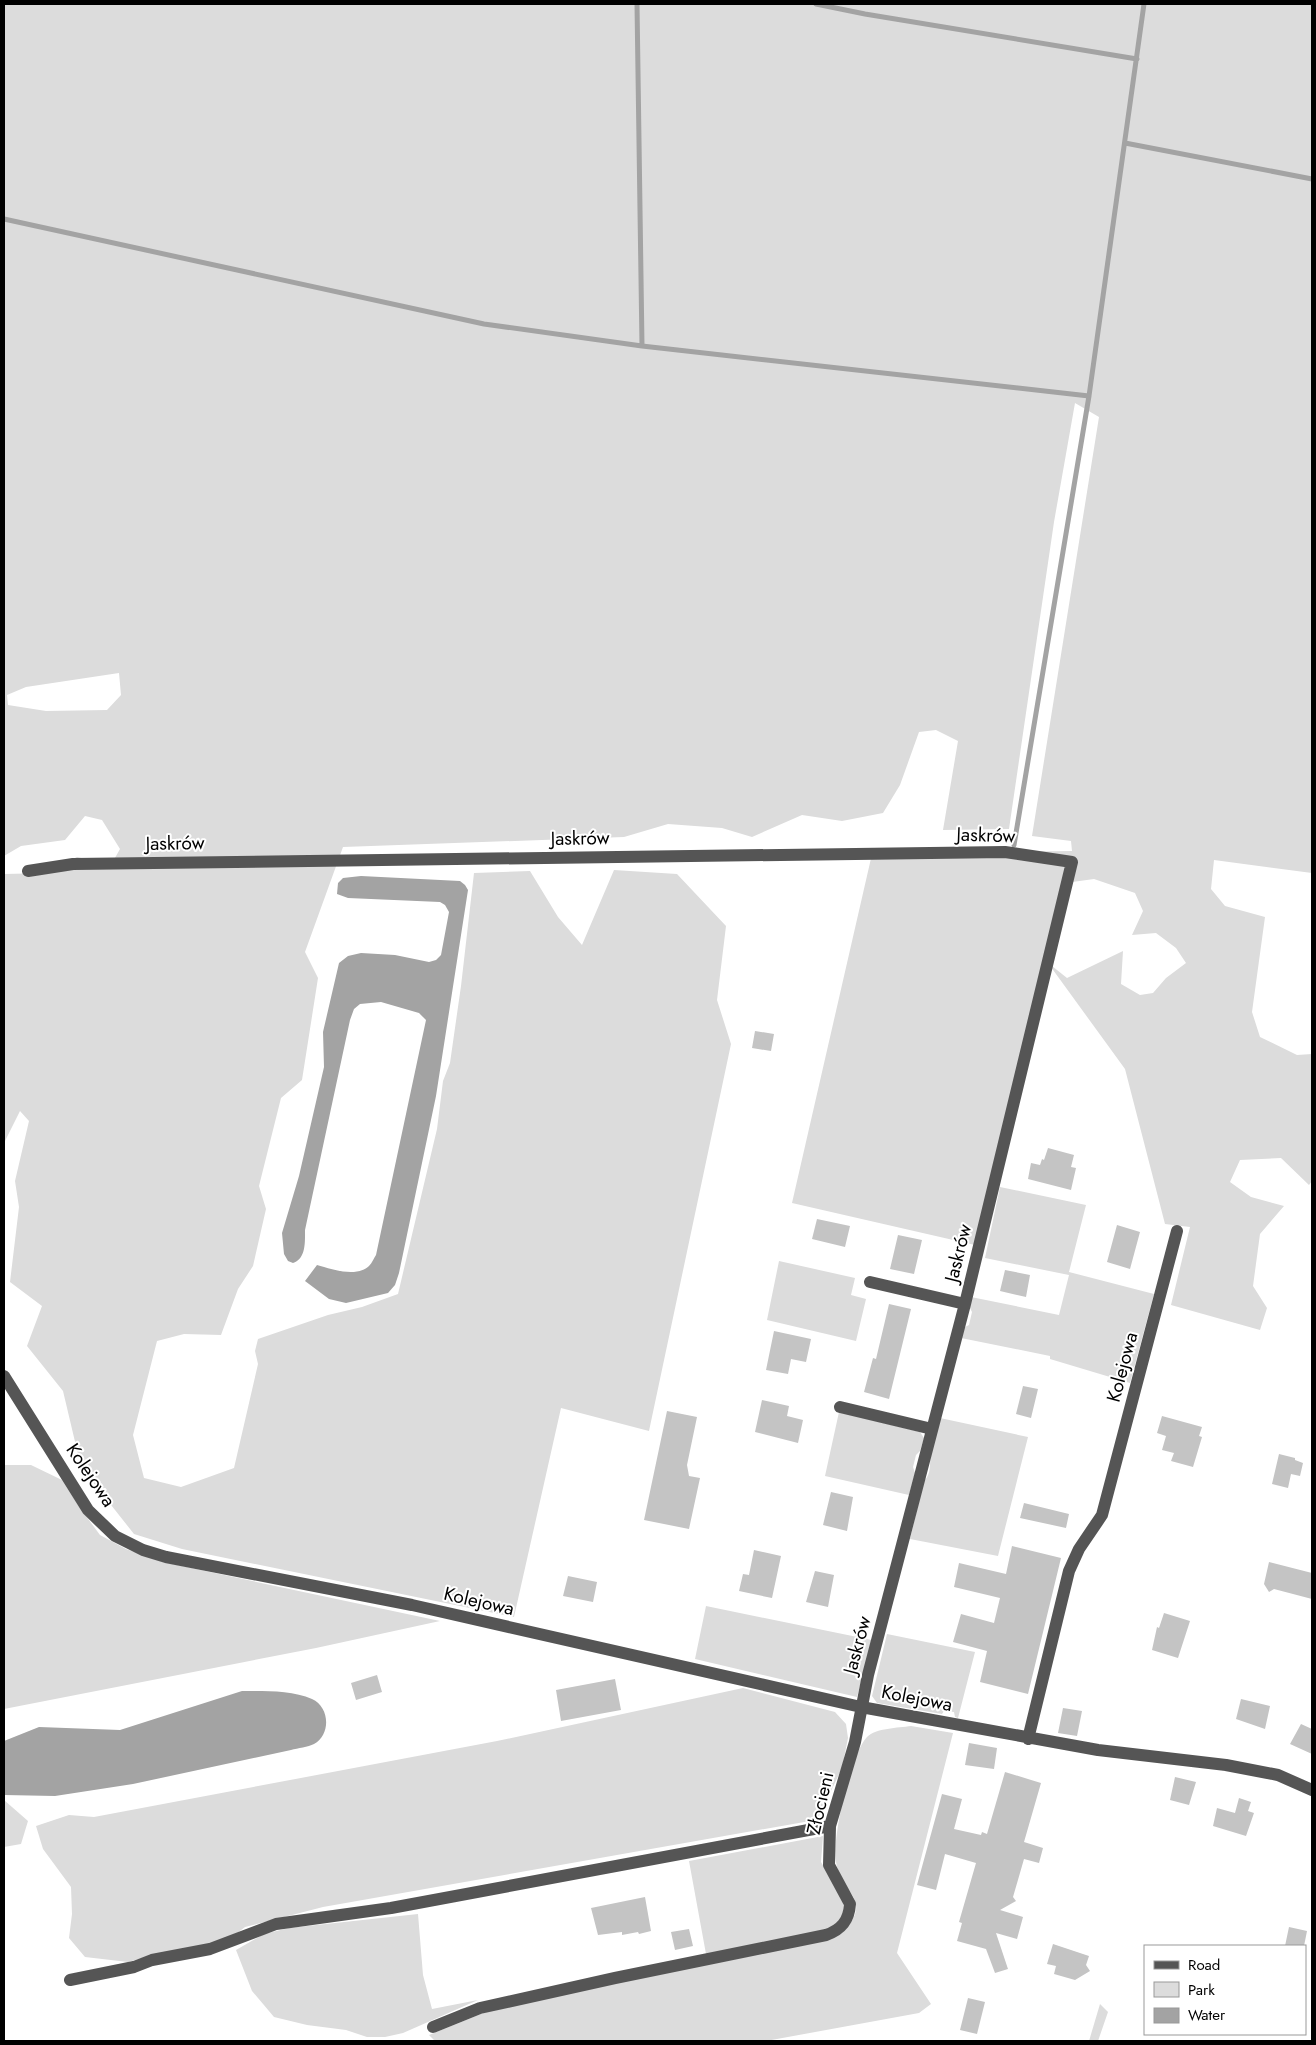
<svg xmlns="http://www.w3.org/2000/svg" width="1316" height="2045" font-family="Jost,sans-serif">
	<style>
		.green { fill: #dcdcdc; fill-rule: evenodd }
		.water { fill: #a3a3a3 }
		.lines { fill: none; stroke-linecap: round; stroke-linejoin: round }
		.stream { stroke: #a3a3a3; stroke-width: 5 }
		.building { fill: #c4c4c4 }
		.minor { stroke: #555; stroke-width: 12 }
		.labels { text-anchor: middle; dominant-baseline: central; stroke-width: 4; stroke-linejoin: round; paint-order: stroke }
		.street-label { font-size: 19px; fill: #000; stroke: #fff }
	</style>
	<rect width="100%" height="100%" fill="#fff"/>
	<path class="green" d="M4,4H1312V873L1214,860L1211,889L1225,906L1265,917L1252,1012L1260,1037L1297,1055L1312,1054V1181L1309,1185L1281,1158L1240,1160L1230,1182L1251,1197L1284,1206L1260,1234L1253,1286L1267,1308L1260,1330L1171,1305L1190,1227L1165,1224L1125,1069L1048,963L975,1245L792,1203L872,854L1072,851L1071,841L1032,836L1099,417L1075,403L1054,522L1009,829L943,830L958,741L936,730L919,732L900,785L883,813L842,821L802,815L752,837L722,828L668,824L624,837L343,847L305,952L318,978L302,1080L281,1098L259,1186L266,1209L253,1266L238,1289L221,1335L184,1334L157,1341L133,1435L144,1478L181,1487L234,1468L258,1364L255,1351L258,1339L328,1315L362,1307L398,1294L437,1129L443,1081L450,1063L461,986L474,873L530,871L558,917L582,945L614,870L677,874L726,926L717,1000L731,1044L649,1431L561,1408L514,1617L182,1549L134,1534L81,1467L63,1391L27,1346L42,1306L10,1282L19,1207L15,1181L29,1121L20,1111L4,1143V874L48,873L77,857L111,865L120,849L102,820L85,816L65,840L21,846L4,856ZM119,673L121,695L107,710L46,711L8,705L7,695L26,687ZM1094,879L1135,893L1143,911L1132,935L1156,933L1176,948L1186,963L1166,978L1153,993L1140,995L1121,984L1123,951L1067,978L1047,962L1065,883Z
		M1000,1187L1086,1205L1069,1272L1154,1294L1130,1383L1050,1359V1356L961,1338L963,1328L969,1325L972,1312L969,1306L971,1297L1059,1315L1069,1275L985,1258Z
		M779,1261L855,1278L851,1295L866,1299L856,1341L767,1320Z
		M839,1412L920,1432L924,1438L920,1451L916,1455L913,1467L915,1473L909,1495L825,1476Z
		M940,1418L1028,1437L998,1556L910,1539L924,1481C932,1473 929,1464 931,1454C933,1442 937,1430 940,1418Z
		M4,1465H31L62,1480L80,1508L100,1535L126,1549L163,1562L440,1621L316,1648L4,1709Z
		M706,1606L872,1640L857,1697L695,1659Z
		M887,1634L975,1652L958,1718L955,1717L954,1712L944,1711L942,1714L877,1703L872,1696Z
		M743,1688L835,1712L846,1724L848,1738L842,1768L819,1816L810,1821L323,1907L245,1927L231,1938L213,1944L160,1953L128,1962L85,1957L69,1938L72,1914L71,1887L43,1849L36,1826L69,1815L94,1817L497,1741Z
		M911,1726L953,1733L897,1953L931,2004L919,2013L766,2041H435L429,2035L491,2010L842,1933C875,1898 841,1895 836,1862C832,1838 850,1755 867,1737C876,1728 898,1728 911,1726Z
		M4,1800L28,1821L21,1844L4,1847Z
		M823,1836L821,1862L843,1900L844,1910L841,1920L827,1931L706,1954L689,1861Z
		M418,1914L423,1975L432,2009L478,2000L403,2033L385,2037H367L346,2030L307,2025L274,2017L252,1991L236,1950L264,1934L289,1928Z
		M1100,2004L1108,2012L1098,2041H1089Z"/>
	<path class="water" d="M361,876L460,881L465,885L468,890L436,1096L399,1273L395,1285L388,1293L346,1303L329,1299L305,1281L317,1265C331,1269 356,1278 369,1266C372,1263 374,1258 376,1255L426,1020L419,1013L381,1002L360,1004L354,1009L350,1020L305,1230C305,1242 306,1259 293,1263L288,1261L284,1254L282,1233L299,1176L324,1067L323,1032L339,963L348,956L361,953L395,955L429,962L436,960L441,955L449,912L445,905L440,902L348,898L337,894L338,883L343,878Z
		M242,1691C264,1691 292,1690 312,1699C330,1707 331,1735 314,1744C308,1747 298,1748 291,1750L133,1784L55,1796L4,1795V1741L39,1727L120,1730Z"/>
	<g class="lines">
		<path class="stream" d="M637,4L642,346
			M816,4L865,14L1137,59
			M1125,143L1312,179
			M4,219L484,324L642,346L1089,396
			M1014,845L1089,396L1144,4"/>
	</g>
	<path class="building" d="M755,1031L774,1034L771,1051L752,1048Z
		M1048,1148L1074,1155L1071,1167L1076,1168L1071,1190L1028,1179L1031,1163L1040,1165L1042,1159L1044,1160Z
		M817,1219L850,1226L845,1247L812,1239Z
		M1117,1225L1140,1232L1130,1269L1107,1262Z
		M898,1235L922,1240L914,1274L890,1269Z
		M1005,1270L1030,1275L1026,1297L1000,1291Z
		M889,1304L911,1309L889,1399L864,1392L873,1358L876,1359Z
		M774,1331L811,1339L806,1362L791,1359L788,1374L766,1370Z
		M1023,1386L1038,1389L1031,1418L1016,1414Z
		M762,1400L789,1406L787,1416L803,1420L798,1443L755,1432Z
		M667,1411L697,1417L687,1465L689,1476L700,1478L689,1529L644,1520Z
		M1162,1416L1202,1427L1199,1436L1202,1437L1193,1467L1171,1461L1174,1453L1162,1450L1166,1436L1157,1433Z
		M1279,1454L1295,1458V1460L1303,1463L1300,1476L1291,1474L1288,1488L1272,1484Z
		M831,1492L853,1497L847,1531L823,1525Z
		M1024,1503L1069,1514L1066,1528L1020,1518Z
		M1012,1546L1061,1558L1028,1694L980,1682L987,1651L953,1642L961,1614L994,1623L1000,1598L954,1587L959,1563L1006,1574Z
		M754,1550L781,1556L772,1598L739,1591L743,1574L749,1575Z
		M1269,1562L1312,1573V1599L1274,1589L1269,1592L1264,1584Z
		M815,1571L834,1575L828,1607L806,1602Z
		M568,1576L597,1582L593,1602L563,1596Z
		M1164,1613L1190,1621L1178,1658L1152,1650L1157,1627L1159,1628Z
		M377,1675L382,1692L356,1700L351,1683Z
		M615,1679L621,1710L561,1721L556,1690Z
		M1241,1699L1270,1706L1265,1729L1236,1719Z
		M1063,1708L1082,1711L1077,1736L1058,1733Z
		M1301,1724L1312,1729V1754L1290,1744Z
		M969,1743L997,1748L994,1769L965,1765Z
		M1005,1772L1041,1783L1024,1842L1043,1848L1039,1863L1024,1859L1013,1897L1016,1901L1000,1910L1023,1917L1017,1939L996,1933L1008,1969L995,1973L986,1949L957,1941L962,1923L959,1922L976,1863L945,1854L936,1890L917,1885L942,1794L962,1799L954,1829L981,1835L982,1832L987,1834Z
		M1175,1777L1196,1782L1189,1805L1170,1800Z
		M1239,1798L1251,1802L1248,1811L1254,1813L1246,1836L1213,1826L1217,1808L1235,1813Z
		M645,1897L651,1931L639,1934L638,1932L622,1935V1932L598,1935L591,1908Z
		M1289,1927L1307,1931L1304,1946H1285Z
		M689,1929L693,1946L675,1950L671,1932Z
		M1053,1944L1089,1956L1086,1965L1090,1971L1075,1980L1054,1974L1056,1966L1047,1964Z
		M968,1998L985,2002L977,2034L960,2030Z"/>
	<g class="lines">
		<path class="minor" d="M28,871L73,864L1005,852L1072,862L965,1304L868,1675L855,1742L830,1826L829,1865L850,1904C849,1921 841,1930 826,1935L615,1978L480,2008L433,2027
			M870,1282L965,1304
			M4,1376L88,1510L115,1536L143,1550L166,1557L412,1605L861,1707L1098,1750L1226,1765L1278,1775L1312,1790
			M840,1407L932,1429
			M1028,1739L1069,1571L1079,1549L1102,1515L1177,1231
			M70,1980L134,1967L152,1960L210,1949L276,1924L391,1908L830,1826"/>
	</g>
	<g class="labels">
		<g class="street-label">
			<text transform="translate(986 835) rotate(2)">Jaskrów</text>
			<text transform="translate(580 838) rotate(-1)">Jaskrów</text>
			<text transform="translate(175 843) rotate(-1)">Jaskrów</text>
			<text transform="translate(958 1253) rotate(-76)">Jaskrów</text>
			<text transform="translate(1122 1367) rotate(-75)">Kolejowa</text>
			<text transform="translate(91 1475) rotate(56)">Kolejowa</text>
			<text transform="translate(479 1601) rotate(13)">Kolejowa</text>
			<text transform="translate(857 1645) rotate(-75)">Jaskrów</text>
			<text transform="translate(917 1698) rotate(11)">Kolejowa</text>
			<text transform="translate(820 1803) rotate(-77)">Złocieni</text>
		</g>
	</g>
	<rect width="1316" height="2045" fill="none" stroke="#000000" stroke-width="10"/>
	<rect x="1144" y="1945" width="162" height="90" fill="#ffffff" stroke="#999999"/>
	<rect x="1154" y="1961" width="25" height="8" fill="#555555" stroke="#999999"/>
	<text x="1188" y="1970" font-size="15" fill="#000000">Road</text>
	<rect x="1154" y="1982" width="25" height="15" fill="#dcdcdc" stroke="#999999"/>
	<text x="1188" y="1995" font-size="15" fill="#000000">Park</text>
	<rect x="1154" y="2008" width="25" height="15" fill="#a3a3a3" stroke="#999999"/>
	<text x="1188" y="2020" font-size="15" fill="#000000">Water</text>
</svg>
